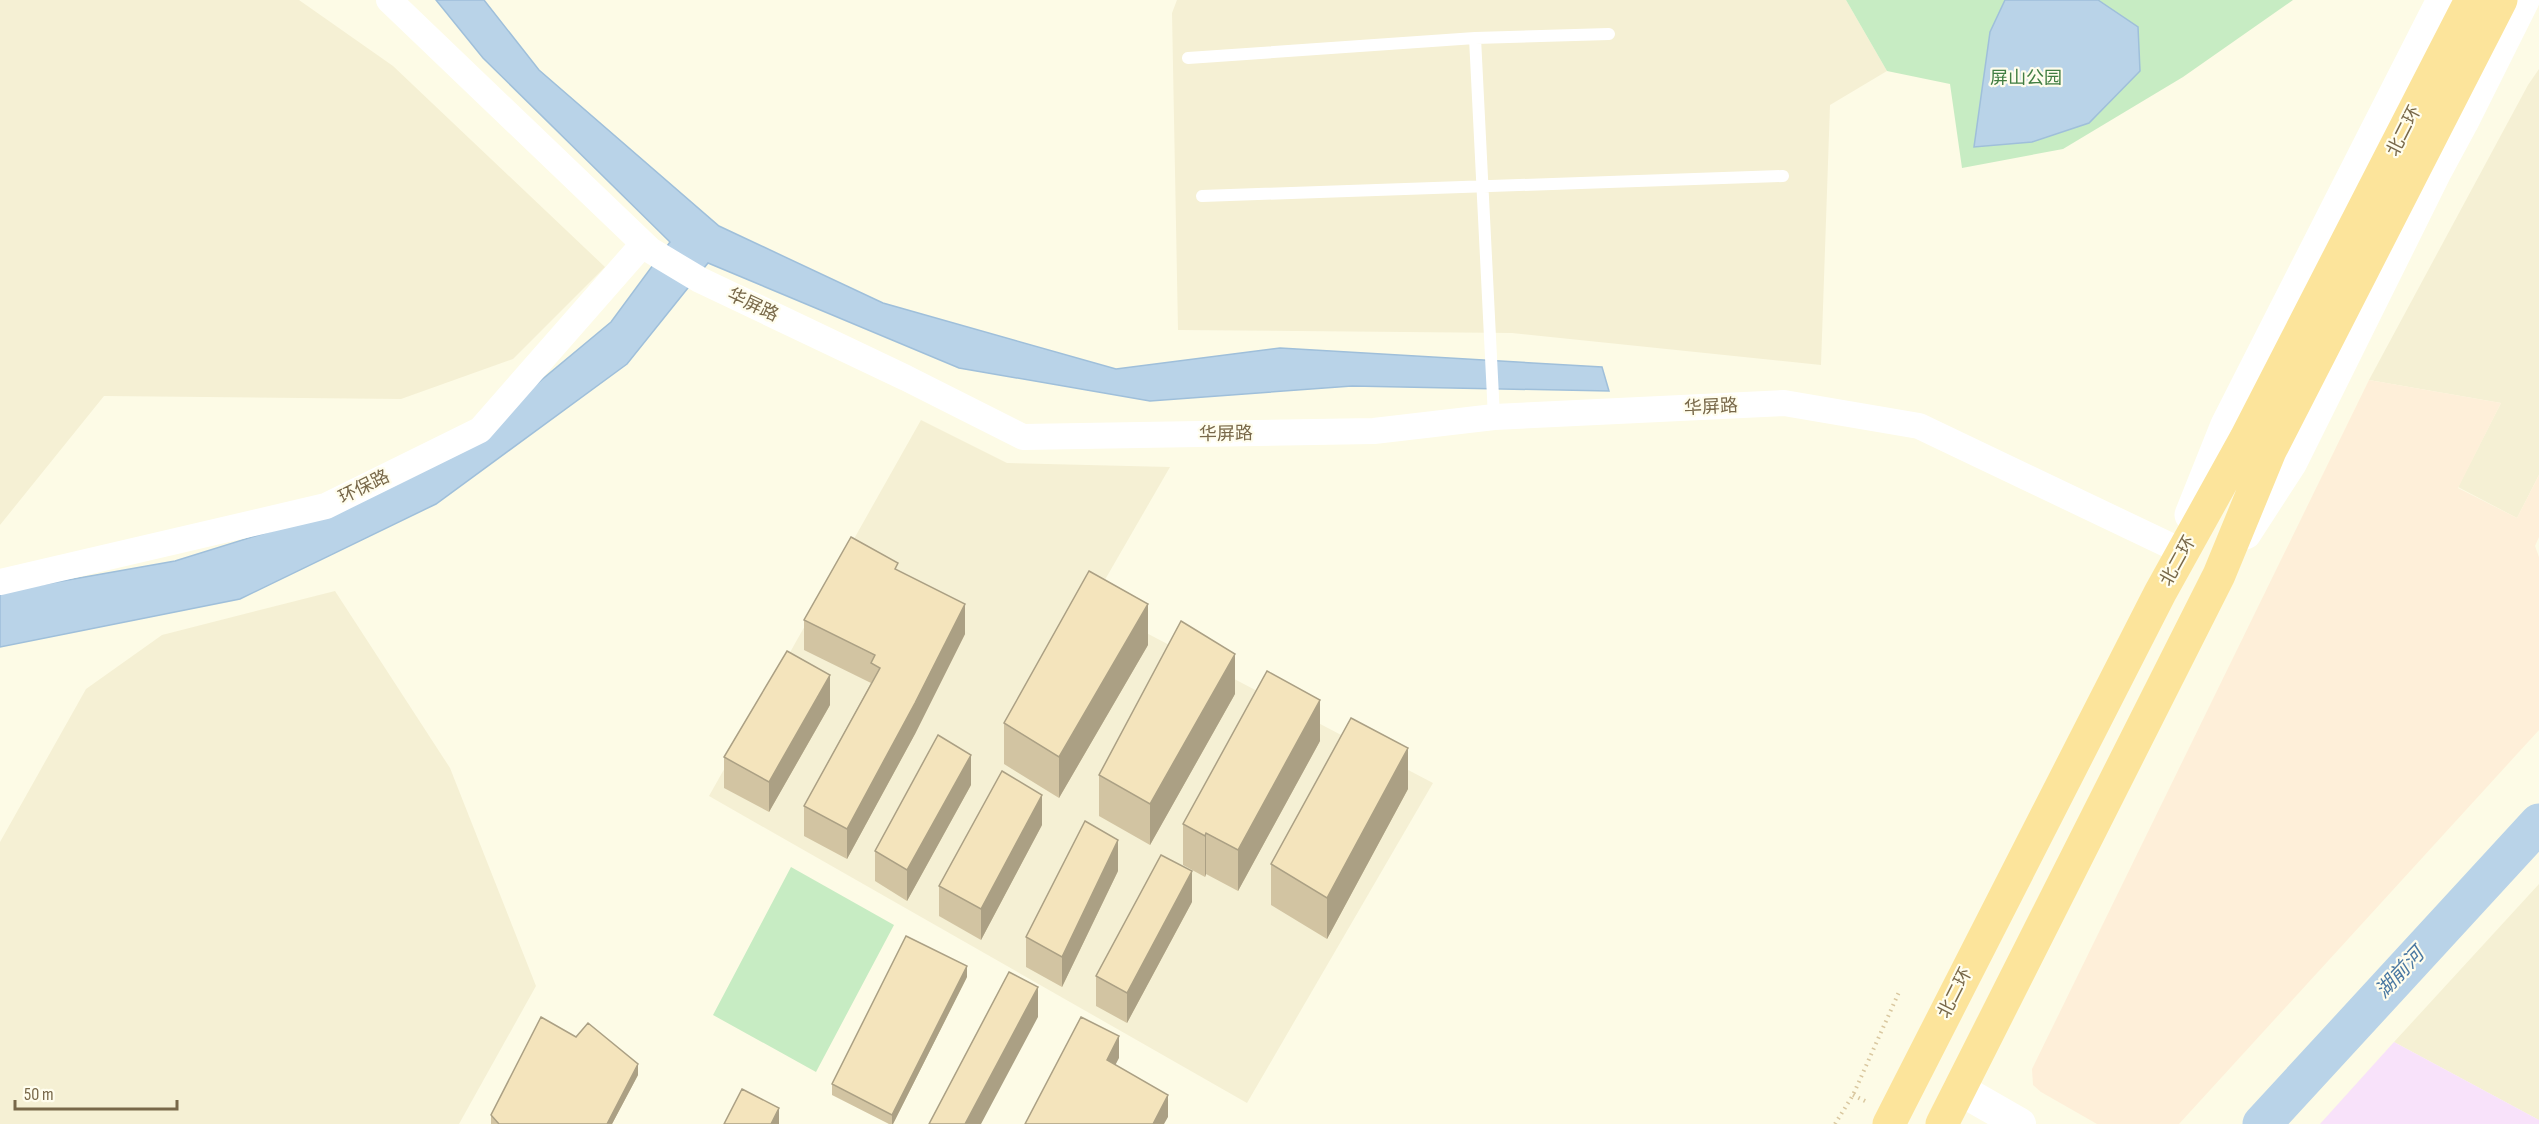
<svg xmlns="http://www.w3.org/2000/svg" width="2539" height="1124" font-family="'Sofia Sans Condensed','Noto Sans SC',sans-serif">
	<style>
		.residential { fill: #f5f0d4 }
		.commercial { fill: #feefd9 }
		.education { fill: #f8e2fa }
		.green { fill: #c7ecc3 }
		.water { fill: #b9d3e8; stroke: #9fbfda; stroke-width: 1.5 }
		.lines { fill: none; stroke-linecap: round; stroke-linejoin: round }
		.river { stroke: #b9d3e8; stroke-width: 39 }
		.path { stroke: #d9c79f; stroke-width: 4; stroke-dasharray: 1.5 4.5; stroke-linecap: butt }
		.service { stroke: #fff; stroke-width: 12 }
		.minor { stroke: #fff; stroke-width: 26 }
		.tertiary { stroke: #fff; stroke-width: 32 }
		.secondary { stroke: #fff; stroke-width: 33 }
		.trunk { stroke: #fce49b; stroke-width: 33 }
		.wall { fill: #d2c4a2 }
		.shaded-wall { fill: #aba084 }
		.building { fill: #f4e4bc; stroke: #aba084; stroke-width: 1.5 }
		.labels { text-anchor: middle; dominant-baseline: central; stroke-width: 4.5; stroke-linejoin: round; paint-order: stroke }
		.park-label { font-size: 18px; fill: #417e42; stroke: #fffded }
		.street-label { font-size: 18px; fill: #786849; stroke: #fffded }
		.water-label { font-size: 20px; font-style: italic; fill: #4a78a2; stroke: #fffded }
	</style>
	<rect width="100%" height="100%" fill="#fdfbe6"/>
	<path class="residential" d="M0,0H299L393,66L605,267L513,359L401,399L104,396L0,525Z
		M1177,0H1846L1887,71L1830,105L1821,365L1512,333L1178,330L1172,13Z
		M2539,69V475L2517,518L2458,487L2501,403L2369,380L2528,85Z
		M921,420L1007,463L1170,467L1091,604L1433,783L1247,1103L709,796Z
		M335,591L450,768L536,986L459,1124H0V842L86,689L162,635Z
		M2539,884V1120L2394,1042Z"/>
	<path class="commercial" d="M2369,380L2501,403L2458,488L2517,518L2539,475V537L2535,546L2539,557V730L2179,1124H2097L2041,1092L2033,1085L2032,1069Z"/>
	<path class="education" d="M2394,1042L2539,1120V1124H2320Z"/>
	<path class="green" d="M1846,0H2293L2183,77L2063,149L1962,168L1950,84L1887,71Z
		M791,867L894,925L816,1072L713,1015Z"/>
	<path class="water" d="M436,0H484L539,70L719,226L883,303L1116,369L1280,348L1602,367L1609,391L1352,386L1150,401L959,368L708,263L627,364L436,504L240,599L0,647V592L175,561L352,506L455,452L611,322L670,242L483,58Z
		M2005,0H2098L2138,27L2140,71L2089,123L2032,142L1974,147L1990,32Z"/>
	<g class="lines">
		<path class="river" d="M2262,1124L2539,823"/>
		<path class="path" d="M1853,1095L1869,1103
			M1835,1124L1853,1095L1899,992"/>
		<path class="service" d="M1475,38L1494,417
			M1188,58L1475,38L1609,34
			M1202,196L1783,176"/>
		<path class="minor" d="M389,0L650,250L700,280L906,378L1023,437L1374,431L1494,417L1784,403L1919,426L2177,549
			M0,582L326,506L480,430L643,244"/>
		<path class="tertiary" d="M1959,1089L2020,1124"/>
		<path class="secondary" d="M2191,515L2227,425L2443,0
			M2245,533L2291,462L2435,172L2462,122L2523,0"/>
		<path class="trunk" d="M1889,1124L2160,593L2246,438L2471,0
			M1942,1124L2219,575L2270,451L2501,0"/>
	</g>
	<path class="wall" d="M898,570L965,634L915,734L847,859L804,836V806L871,683L804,650V620Z
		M1148,645L1059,798L1004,764V723Z
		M1235,694L1150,845L1099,816V775Z
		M830,705L769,812L724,788V757Z
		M1320,741L1238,891L1206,874L1205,877L1183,865V824Z
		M971,785L907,901L875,881V851Z
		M1408,789L1327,939L1271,905V864Z
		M1042,825L981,940L939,916V886Z
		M1118,871L1062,987L1026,967V937Z
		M1192,902L1127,1023L1096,1006V976Z
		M967,977L893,1124H889L832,1095V1084Z
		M638,1075L612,1124H491V1115Z"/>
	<path class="shaded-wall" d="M965,604V634L915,734L847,859V829Z
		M1148,604V645L1059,798V757Z
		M1235,654V694L1150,845V804Z
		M830,675V705L769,812V782Z
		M1320,700V741L1238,891V850Z
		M1408,748V789L1327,939V898Z
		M971,755V785L907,901V870Z
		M1042,795V825L981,940V909Z
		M1206,833V874L1205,877V836Z
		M1118,840V871L1062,987V957Z
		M1192,871V902L1127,1023V993Z
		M967,966V977L893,1124H892V1115Z
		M1038,987V1017L981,1124H965Z
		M1119,1036V1058L1107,1081V1060Z
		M638,1064V1075L612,1124H607Z
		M1168,1095V1117L1164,1124H1153Z
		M779,1108V1124H771Z"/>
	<path class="building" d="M851,537L898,563L895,569L965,604L915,703L847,829L804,806L880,668L871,663L875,655L804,620Z
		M1089,571L1148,604L1059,757L1004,723Z
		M1181,621L1235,654L1150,804L1099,775Z
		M787,651L830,675L769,782L724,757Z
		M1267,671L1320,700L1238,850L1206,833L1205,836L1183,824Z
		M1351,718L1408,748L1327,898L1271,864Z
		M938,735L971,755L907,870L875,851Z
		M1002,771L1042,795L981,909L939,886Z
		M1085,821L1118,840L1062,957L1026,937Z
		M1161,855L1192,871L1127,993L1096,976Z
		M906,936L967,966L892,1115L832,1084Z
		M1009,972L1038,987L965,1124H929Z
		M541,1017L576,1037L588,1023L638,1064L607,1124H499L491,1115Z
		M1081,1017L1119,1036L1107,1060L1168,1095L1153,1124H1025Z
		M742,1089L779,1108L771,1124H724Z"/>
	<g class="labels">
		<g class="park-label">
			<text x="2026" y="78">屏山公园</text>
		</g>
		<g class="street-label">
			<text transform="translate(2404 131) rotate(-63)">北二环</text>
			<text transform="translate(753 305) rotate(25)">华屏路</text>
			<text transform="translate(1711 407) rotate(-3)">华屏路</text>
			<text transform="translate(1226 434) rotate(-1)">华屏路</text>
			<text transform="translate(364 487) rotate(-26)">环保路</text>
			<text transform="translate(2178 561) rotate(-61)">北二环</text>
			<text transform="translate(1955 993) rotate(-63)">北二环</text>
		</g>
		<g class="water-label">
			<text transform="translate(2400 973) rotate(-47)">湖前河</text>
		</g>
	</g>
	<path d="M15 1100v9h162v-9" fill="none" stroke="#786849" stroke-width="3"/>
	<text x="24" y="1100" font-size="18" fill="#786849" stroke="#fffded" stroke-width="4.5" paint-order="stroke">50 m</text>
</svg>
